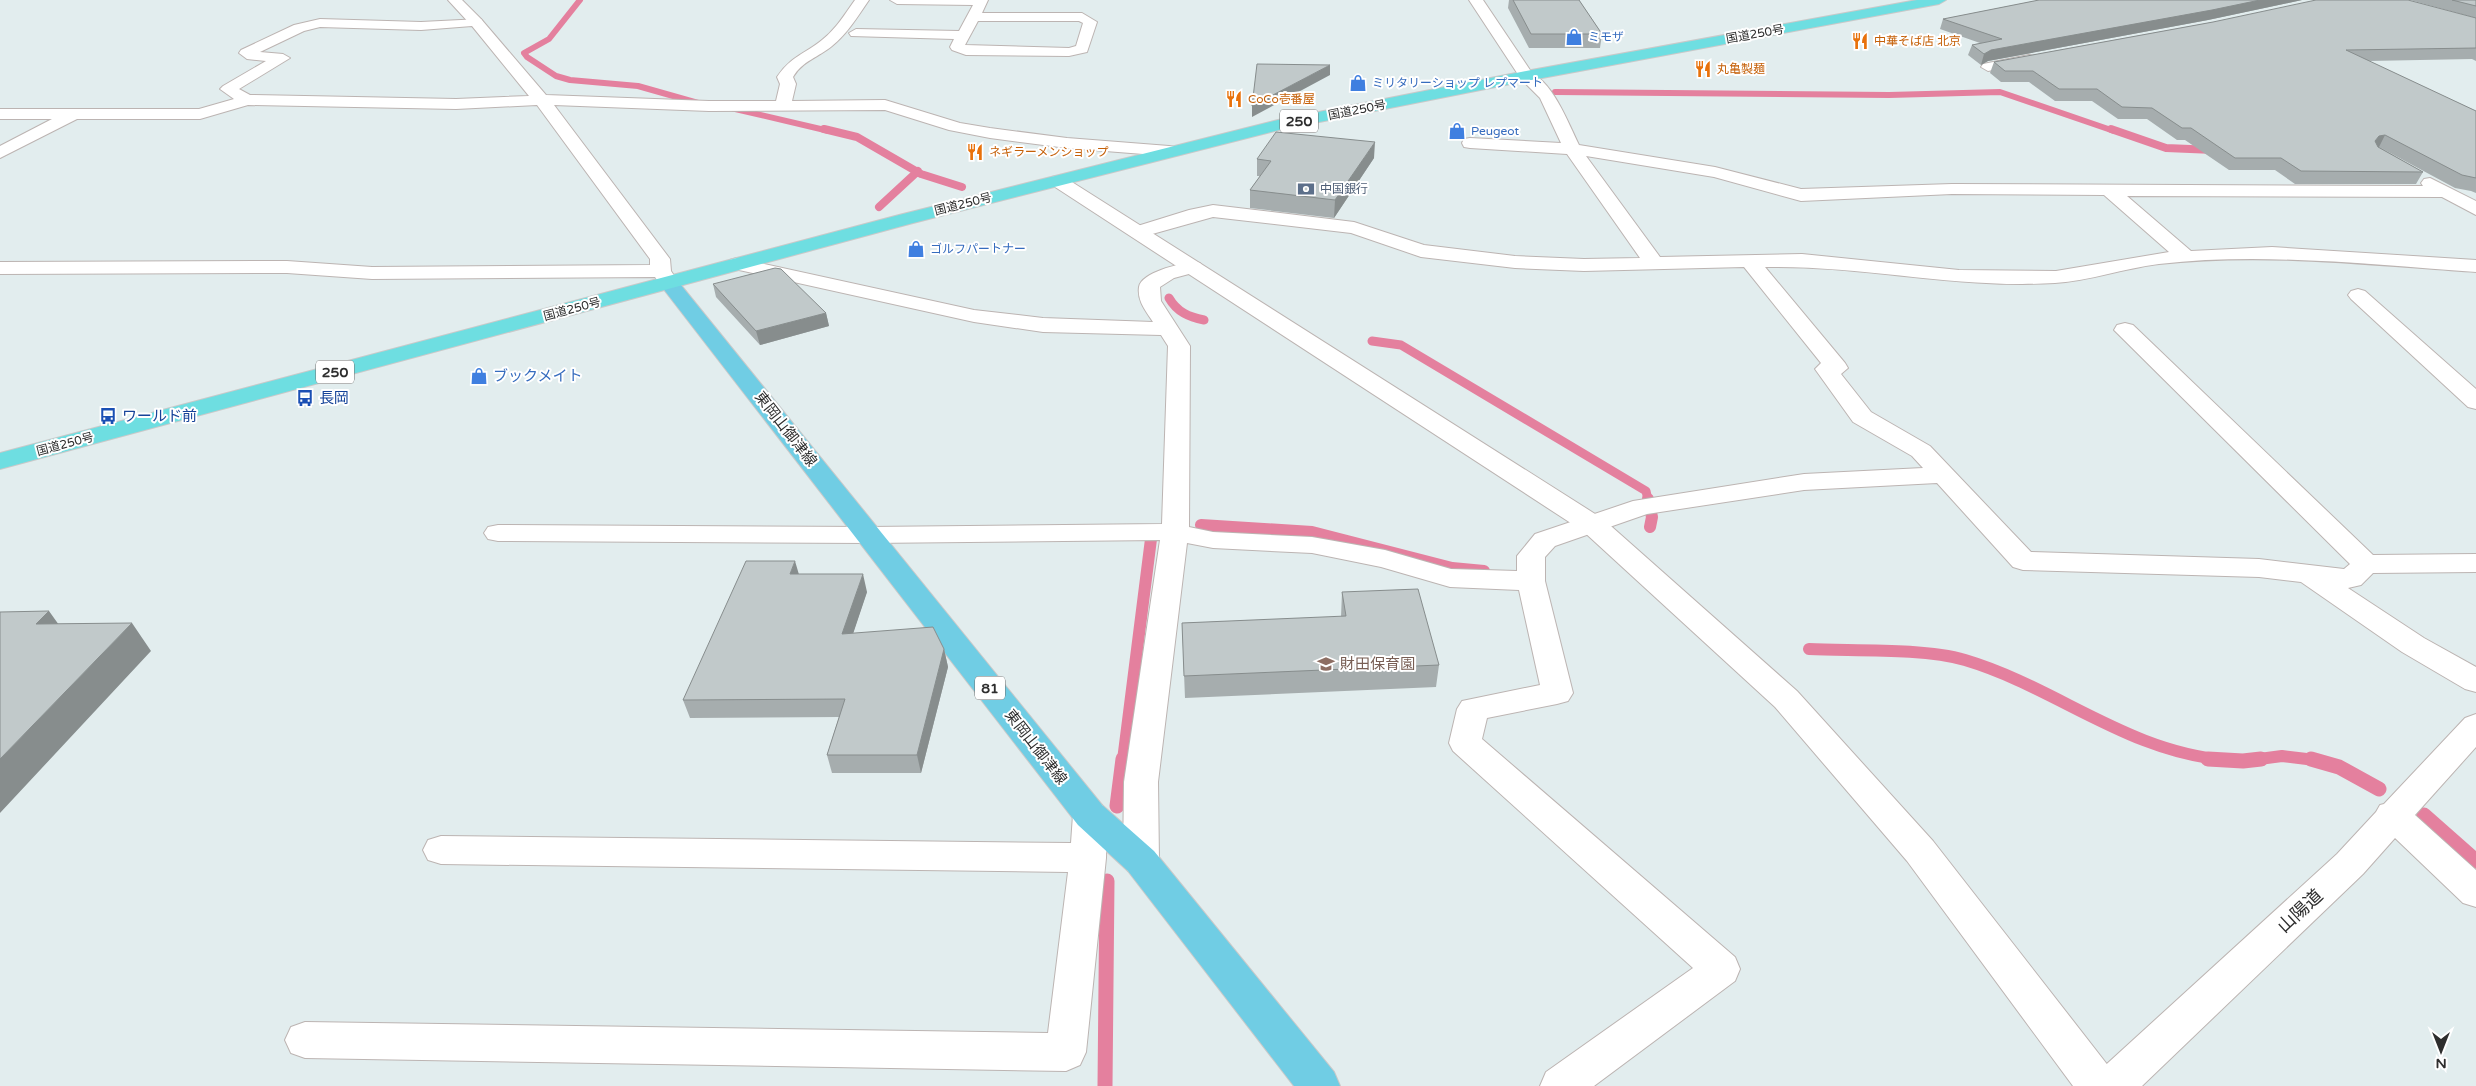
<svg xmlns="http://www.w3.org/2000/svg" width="2476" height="1086" font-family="'Varela Round','Noto Sans JP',sans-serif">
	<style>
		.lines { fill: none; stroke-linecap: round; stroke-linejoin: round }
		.stream-far4 { stroke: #e4809e; stroke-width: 6 }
		.stream-far3 { stroke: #e4809e; stroke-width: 8 }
		.stream-far2 { stroke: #e4809e; stroke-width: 9 }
		.stream-far1 { stroke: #e4809e; stroke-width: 12 }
		.stream { stroke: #e4809e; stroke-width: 15 }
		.minor-casing { stroke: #bcb4b2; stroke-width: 2 }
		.tertiary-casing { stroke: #bcb4b2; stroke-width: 2 }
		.primary-casing { stroke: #c9c9c9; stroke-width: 2 }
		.trunk-casing { stroke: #c9c9c9; stroke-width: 2 }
		.minor { fill: #fff; fill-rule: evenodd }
		.tertiary { fill: #fff; fill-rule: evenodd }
		.primary { fill: #70cde4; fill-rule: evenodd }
		.trunk { fill: #6edee1; fill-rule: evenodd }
		.wall { fill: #a6adae }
		.shaded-wall { fill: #878d8d }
		.building { fill: #c1c9ca; stroke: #878d8d }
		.labels { text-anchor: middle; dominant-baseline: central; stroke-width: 4; stroke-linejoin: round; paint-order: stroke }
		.far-street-label { font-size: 12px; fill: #2e2e2e; stroke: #fff }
		.far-shop-label { font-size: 12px; fill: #366cbe; stroke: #fff; text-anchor: start }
		.far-food-label { font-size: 12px; fill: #c56008; stroke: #fff; text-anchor: start }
		.far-service-label { font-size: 12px; fill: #4e5e75; stroke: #fff; text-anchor: start }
		.shield { fill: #fff; stroke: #6d6d6d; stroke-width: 1 }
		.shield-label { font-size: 14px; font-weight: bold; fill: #2e2e2e }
		.shop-label { font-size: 15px; fill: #366cbe; stroke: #fff; text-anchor: start }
		.transit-label { font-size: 15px; fill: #164399; stroke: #fff; text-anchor: start }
		.street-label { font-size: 15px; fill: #2e2e2e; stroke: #fff }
		.education-label { font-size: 15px; fill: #785e54; stroke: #fff; text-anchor: start }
		.near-street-label { font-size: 18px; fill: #2e2e2e; stroke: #fff }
	</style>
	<rect width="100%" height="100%" fill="#e2edee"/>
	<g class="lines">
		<path class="stream-far4" d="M580,0L549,39L524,53L527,57L556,76L570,80L638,86L698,103
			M1555,92L1889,95L2000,92L2114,131
			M731,108L829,131"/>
		<path class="stream-far3" d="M824,129L857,137L921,174L962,187
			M2111,129L2166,148L2214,150
			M879,207L918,171"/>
		<path class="stream-far2" d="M1169,298C1177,312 1189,317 1204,320
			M1372,341L1401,345L1646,491L1648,500"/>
		<path class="stream-far1" d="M1648,499L1652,517L1650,527
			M1201,525L1312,532L1452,568L1484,571
			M1809,649C1854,651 1923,648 1965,660C2056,687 2129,753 2227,760
			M1123,760L1151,539
			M2252,760L2282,756L2315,760"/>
		<path class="stream" d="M2208,759L2243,761L2261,759
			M2311,759L2339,767L2379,789
			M1117,806L1123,759
			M2424,815L2476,861
			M1105,1086L1107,881"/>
		<g class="minor-casing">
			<path id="minor" d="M855,0H869C858,16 847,34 832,46C819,57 802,61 793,77L796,84L792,101L885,100L960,123L990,128L1067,138L1169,146L1175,147L1178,151L1175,155L1169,156L1067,148L990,138L949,130L885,110L709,111L554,105L670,259L671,271L679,283L676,287L669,289L662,287L655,277L372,279L287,273L0,274V262L287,261L372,267L650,265V259L537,105L456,109L248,105L200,119H77L0,158V146L52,119H0V109H199L234,99L220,89L223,86L266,61L247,59L239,53L241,50L294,25L320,19L421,22L481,19L546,95L709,101H776L780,84L777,77C791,56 805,54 822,40C836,29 845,14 855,0ZM472,26L529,96L456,99L250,95L239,89L290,58L283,54L260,52L304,31L320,27L421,30Z
				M890,0H988L982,13H1082L1097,22L1087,52L1069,56L966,55L952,50L950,47L954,39L851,36L849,33L856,29L959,31L973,5L897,4ZM978,21H1079L1083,23L1076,46L1069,48L965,45Z
				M2029,55L2034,56L2036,59L2034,62L1988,71L1981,67L1983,64Z
				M1526,71C1552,78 1568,123 1579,145L1715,167L1801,189L1952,184L2423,186L2421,183L2424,179L2430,178L2476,201V215L2442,197L2127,196L2191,251L2272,247L2476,260V272C2371,265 2264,252 2159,264C2124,268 2090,281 2055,283C1957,289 1862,265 1765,267L1845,363L1848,368L1841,374L1871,412L1930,446L2031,552L2259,559L2344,569L2350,564L2114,330L2117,325L2125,323L2133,325L2373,555L2476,554V572L2373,573L2361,585L2348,588L2424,638L2476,667V692L2465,689L2402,652L2301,582L2259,577L2023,570L2013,567L1937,483L1804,490L1647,514L1555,546L1545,557V581L1573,693L1568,701L1557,704L1487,718L1482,739L1735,957L1740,969L1735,981L1594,1086H1540L1546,1072L1693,968L1453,751L1449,743L1457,709L1462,701L1540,685L1519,590L1450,587L1381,567L1312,553L1213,548L1187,543L1158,782L1159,861L1154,871L1141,875L1128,871L1123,861L1124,782L1160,540L869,543L498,541L488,539L484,533L488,527L498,525L869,527L1162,524L1168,346L1161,335L1043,332L974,322L730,268L727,264L730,260L737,258L974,310L1043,318L1153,322C1146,311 1137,301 1139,287C1141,272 1188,260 1200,263L1203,267L1200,271L1174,278L1160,287L1161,301L1190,346L1189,527L1213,532L1312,537L1385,550L1451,569L1517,571V556L1535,534L1633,501L1804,474L1923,468L1912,456L1853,422L1815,369L1821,363L1744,267L1584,271L1515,268L1421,257L1351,233L1213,217L1138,238L1131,236L1128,232L1131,228L1189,210L1213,205L1354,222L1424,245L1515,256L1584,259L1640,258L1567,154L1470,148L1464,147L1462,143L1464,139L1470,138L1561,143L1540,98L1518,76ZM1586,156L1714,177L1801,201L1952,194L2104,195L2169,252L2056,271L1959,270L1802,254L1660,257Z
				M2358,289L2365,291L2476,389V409L2468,407L2351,299L2348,295L2351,291Z
				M2476,714V747L2415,815L2476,870V907L2463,903L2395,838L2363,874L2142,1086H2092L2098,1072L2337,854L2376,812L2380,805L2384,804L2465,718Z
				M1090,802L1102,805L1107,815L1106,858L1086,1052L1080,1065L1066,1071L305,1058L291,1053L285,1040L291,1027L305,1022L1048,1033L1068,872L441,864L428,860L423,850L428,840L441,836L1071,843L1073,815L1078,805Z"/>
		</g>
		<g class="tertiary-casing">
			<path id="tertiary" d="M448,0H462L481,19L483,22L481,25H471Z
				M1469,0H1483L1534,76L1531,79H1521Z
				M1058,176L1064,177L1603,519L1797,691L1933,841L2113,1072L2119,1086H2073L1907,861L1775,707L1583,531L1052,185L1049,181L1052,177Z"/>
		</g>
		<g class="primary-casing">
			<path id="primary" d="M669,277L676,279L1102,805L1154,851L1334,1072L1340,1086H1294L1128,871L1078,825L662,287L659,283L662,279Z"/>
		</g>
		<g class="trunk-casing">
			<path id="trunk" d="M1917,0H1946L1939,4L1526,81L1279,130L913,223L0,469V453L899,215L1278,120L1526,71Z"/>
		</g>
		<use href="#minor" class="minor"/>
		<use href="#tertiary" class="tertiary"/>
		<use href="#primary" class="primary"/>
		<use href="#trunk" class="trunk"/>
	</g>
	<path class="wall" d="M1509,0H1579L1602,34L1600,48H1529L1508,8Z
		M2039,0H2302L2208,20L1988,61L1981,65L1968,55L1972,45L1980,43L1940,29L1943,19Z
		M2410,0H2476V18Z
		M2476,18V61L2472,59L2368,61L2476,111V193L2471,191L2455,188L2379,147L2423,172L2416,184H2295L2275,170H2229L2185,140H2177L2147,119H2118L2092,101H2055L2029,82H2001L1990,73L1994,62L2213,22Z
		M1374,158L1334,218L1250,208V190L1260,176H1257V159Z
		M713,284L826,313L829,326L760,345L716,297Z
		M799,574L867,592L853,633L944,649L948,667L921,773H832L827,755L839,717L690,718L683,700Z
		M1342,592L1439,665L1436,687L1185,698L1182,623L1341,617Z"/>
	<path class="shaded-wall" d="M2260,0H2302L2208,20L1988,61L1981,65L1984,54L1991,50Z
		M1330,65V75L1252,117V106Z
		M2385,135L2379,147L2373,148L2375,141L2379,136Z
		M1375,142L1374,158L1334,218L1335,200Z
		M826,313L829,326L760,345L756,331Z
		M795,561L800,578L790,574Z
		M863,574L867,592L847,652L842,634Z
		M49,611L69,639L36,624Z
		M132,623L151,651L0,813V759Z
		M944,649L948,667L921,773L917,755Z"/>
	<path class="building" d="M1513,0H1579L1602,34H1531Z
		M2039,0H2260L2212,10L1991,50L1984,54L1972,45L2002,39L1943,19Z
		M2316,0H2408L2476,18V48L2346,50L2476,111V178L2462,175L2385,135L2379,136L2375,141L2378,147L2423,172L2301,171L2281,158H2235L2191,128H2182L2152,108L2122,107L2097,89H2059L2033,71H2005L1994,62L2213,22Z
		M2452,0H2476V6Z
		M1257,64L1330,65L1252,106Z
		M1276,132L1375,142L1335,200L1250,190L1271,161L1257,159Z
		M775,268L781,269L826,313L756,331L713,284Z
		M746,561H795L790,574H863L842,634L933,627L944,649L917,755H827L845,699L683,700Z
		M1418,589L1439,665L1184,676L1182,623L1346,616L1342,592Z
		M49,611L36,624L132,623L0,759V612Z"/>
	<defs>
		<g id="shop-bare" transform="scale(1.35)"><path d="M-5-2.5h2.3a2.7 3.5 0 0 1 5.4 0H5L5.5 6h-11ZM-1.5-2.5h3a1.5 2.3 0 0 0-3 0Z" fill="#3f7fe0" stroke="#fff" stroke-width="2.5" paint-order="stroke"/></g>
		<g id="restaurant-bare" transform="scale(1.35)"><path d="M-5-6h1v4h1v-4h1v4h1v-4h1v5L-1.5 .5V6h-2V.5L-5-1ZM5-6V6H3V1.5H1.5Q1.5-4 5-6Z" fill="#e8710a" stroke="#fff" stroke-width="2.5" paint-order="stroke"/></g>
		<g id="bank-bare" transform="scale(1.35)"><path d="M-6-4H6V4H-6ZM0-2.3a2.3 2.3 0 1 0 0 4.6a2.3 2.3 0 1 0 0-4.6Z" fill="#5c6f8a" stroke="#fff" stroke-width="2.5" paint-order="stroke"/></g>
		<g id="bus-bare" transform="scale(1.35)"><path d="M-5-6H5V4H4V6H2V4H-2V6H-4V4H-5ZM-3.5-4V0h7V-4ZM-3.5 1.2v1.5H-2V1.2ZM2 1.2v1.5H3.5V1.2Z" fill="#1a4fb4" stroke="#fff" stroke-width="2.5" paint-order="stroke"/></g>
		<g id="school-bare" transform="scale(1.35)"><path d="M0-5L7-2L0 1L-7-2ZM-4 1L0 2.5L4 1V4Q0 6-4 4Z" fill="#8d6e63" stroke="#fff" stroke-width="2.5" paint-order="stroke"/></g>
	</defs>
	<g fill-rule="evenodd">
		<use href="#shop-bare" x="1574" y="37"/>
		<use href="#restaurant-bare" x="1860" y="41"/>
		<use href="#restaurant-bare" x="1703" y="69"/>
		<use href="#shop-bare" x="1358" y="83"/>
		<use href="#restaurant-bare" x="1234" y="99"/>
		<use href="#shop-bare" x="1457" y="131"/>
		<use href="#restaurant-bare" x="975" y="152"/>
		<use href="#bank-bare" x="1306" y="189"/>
		<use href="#shop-bare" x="916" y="249"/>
		<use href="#shop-bare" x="479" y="376"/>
		<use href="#bus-bare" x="305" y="398"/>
		<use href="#bus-bare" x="108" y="416"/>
		<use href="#school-bare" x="1326" y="664"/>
	</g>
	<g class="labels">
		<g class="far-street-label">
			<text transform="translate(1755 34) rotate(-10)">国道250号</text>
			<text transform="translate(1357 110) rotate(-11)">国道250号</text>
			<text transform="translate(963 204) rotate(-14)">国道250号</text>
			<text transform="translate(572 309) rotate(-15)">国道250号</text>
			<text transform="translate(65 444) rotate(-15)">国道250号</text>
		</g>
		<g class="far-shop-label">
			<text x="1588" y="37">ミモザ</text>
			<text x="1372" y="83">ミリタリーショップ レプマート</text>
			<text x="1471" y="131">Peugeot</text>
			<text x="930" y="249">ゴルフパートナー</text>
		</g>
		<g class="far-food-label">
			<text x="1874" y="41">中華そば店 北京</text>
			<text x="1717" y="69">丸亀製麺</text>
			<text x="1248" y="99">CoCo壱番屋</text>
			<text x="989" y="152">ネギラーメンショップ</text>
		</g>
		<g class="far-service-label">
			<text x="1320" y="189">中国銀行</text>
		</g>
		<g class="shield">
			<rect x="1280" y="109.5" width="38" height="23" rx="4"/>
			<rect x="316" y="360.5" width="38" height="23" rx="4"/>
			<rect x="975" y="676.5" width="30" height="23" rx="4"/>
		</g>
		<g class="shield-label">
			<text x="1299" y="121">250</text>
			<text x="335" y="372">250</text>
			<text x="990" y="688">81</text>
		</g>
		<g class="shop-label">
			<text x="493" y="376">ブックメイト</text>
		</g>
		<g class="transit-label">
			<text x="319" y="398">長岡</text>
			<text x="122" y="416">ワールド前</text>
		</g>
		<g class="street-label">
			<text transform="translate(786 429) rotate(52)">東岡山御津線</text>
			<text transform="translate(1036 747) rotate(52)">東岡山御津線</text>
		</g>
		<g class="education-label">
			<text x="1340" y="664">財田保育園</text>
		</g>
		<g class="near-street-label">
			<text transform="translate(2300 911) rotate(-43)">山陽道</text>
		</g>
	</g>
	<g transform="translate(2441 1051) rotate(180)" stroke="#ffffff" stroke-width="4" paint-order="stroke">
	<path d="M0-4L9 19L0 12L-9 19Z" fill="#2e2e2e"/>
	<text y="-8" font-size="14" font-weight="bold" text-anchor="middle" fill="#2e2e2e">N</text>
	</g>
</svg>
